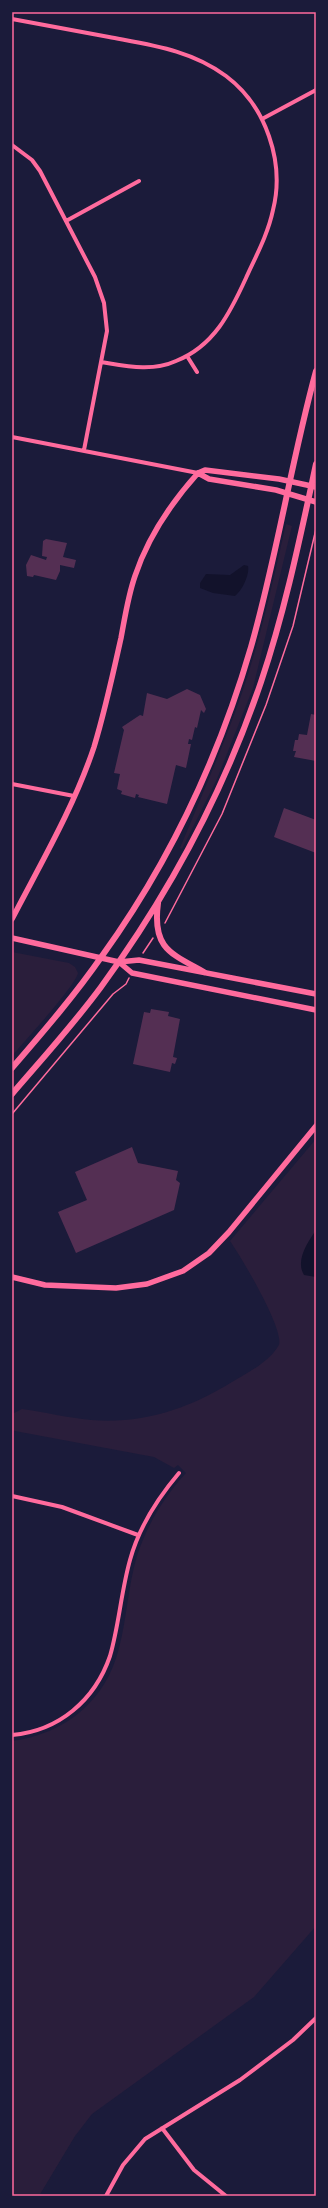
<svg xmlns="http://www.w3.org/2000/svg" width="328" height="2208" font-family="'Source Sans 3',sans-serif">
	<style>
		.green { fill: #2a1e3b }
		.water { fill: #12122b }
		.building { fill: #542f53 }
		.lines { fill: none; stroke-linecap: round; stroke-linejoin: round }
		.path { stroke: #ff6b9d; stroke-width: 1.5 }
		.minor { stroke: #ff6b9d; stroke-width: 4 }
		.tertiary { stroke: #ff6b9d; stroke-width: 5.5 }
		.secondary { stroke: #ff6b9d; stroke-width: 6 }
		.neatline { fill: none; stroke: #ff6b9d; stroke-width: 1.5 }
	</style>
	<rect width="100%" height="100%" fill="#1b1b3a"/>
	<path class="green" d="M286,524L292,526L290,534L253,688L217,779L182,849L180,848C201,797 224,745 242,693C261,637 273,581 286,524Z
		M12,952L69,963L75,967L78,973C76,985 23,1043 12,1056Z
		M316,1139V1926L254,1997L92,2114L75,2136L39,2196H12V1741C65,1734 106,1701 119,1648C127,1618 128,1586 137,1556C147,1525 164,1497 186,1473L178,1465L174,1468L154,1457L15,1431L12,1430V1414L22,1409C45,1412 68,1418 91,1420C144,1424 188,1409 232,1382C249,1372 269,1362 279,1345C284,1328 241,1257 230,1241Z"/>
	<path class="water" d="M244,565L248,566C250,574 242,591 235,596L213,593L200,588V583L206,574L230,575Z
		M316,1230V1277L304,1275C295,1260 308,1242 316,1230Z"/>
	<path class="building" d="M46,539L67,543L63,557L76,560L74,568L60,565V571L56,580L34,575L33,577L27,576L26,565L31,555L46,560L47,557L42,556L43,541Z
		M187,689L200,695L206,709L204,713L201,710L197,728L195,727L192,740L189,739L188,744H191L186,768L176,765L167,804L138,797L139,795L136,794L135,798L121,794L122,791L117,789L120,774L114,773L124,730L122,727L140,715L143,716L147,693L167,699Z
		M311,714L316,715V761L294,757L296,751H293L295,740H298L299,734L307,735Z
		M284,808L316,820V853L274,837Z
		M151,1009L169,1012L168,1016L180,1019L173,1057L177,1058L175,1064L172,1063L170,1072L133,1064L144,1012L150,1013Z
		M132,1147L138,1163L178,1171L176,1180L180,1183L174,1210L76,1253L58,1212L87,1200L75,1172Z"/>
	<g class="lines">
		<path class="path" d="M165,923L222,814L266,705L293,626L316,529
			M143,953L153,938
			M12,1114L113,994L126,984L129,978"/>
		<path class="minor" d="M12,19C44,25 77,31 109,37C151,45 191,50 226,76C266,106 285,162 273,210C268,234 256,256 246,278C230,313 214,346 176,361C152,372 126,366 101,362
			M262,119L316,90
			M12,145L32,160L40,171L95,277L104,303L107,331L84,450
			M66,221L139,181
			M187,356L197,372
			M12,437L198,473
			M12,784L74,796
			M12,1496L62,1507L138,1535
			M12,1735C59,1731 95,1700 110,1656C119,1625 121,1592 130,1560C139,1527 157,1499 179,1473
			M162,2128L194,2170L226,2196
			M106,2196L123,2165L145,2139L240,2080L293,2040L316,2018"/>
		<path class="tertiary" d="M198,473L209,479L276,490L316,502
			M12,919C41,863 74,807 94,747C105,711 113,674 121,638C125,617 128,596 135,576C148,537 171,503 198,473L205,470L279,479L316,487
			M12,938L119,962L139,960L316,994
			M119,962L132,973L316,1010
			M12,1277L45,1285L116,1288L147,1284L183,1271L209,1253L229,1232L316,1126"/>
		<path class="secondary" d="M158,903C152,948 170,953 204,972
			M12,1068C43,1032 75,995 102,956C169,863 219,757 251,647C277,556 291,462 316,371
			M12,1094C42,1059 73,1025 101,987C169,894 224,791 261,682C285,611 300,538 316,464"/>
	</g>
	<rect width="328" height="2208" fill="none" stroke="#1b1b3a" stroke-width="26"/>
	<rect x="13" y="13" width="302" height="2182" class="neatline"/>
</svg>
